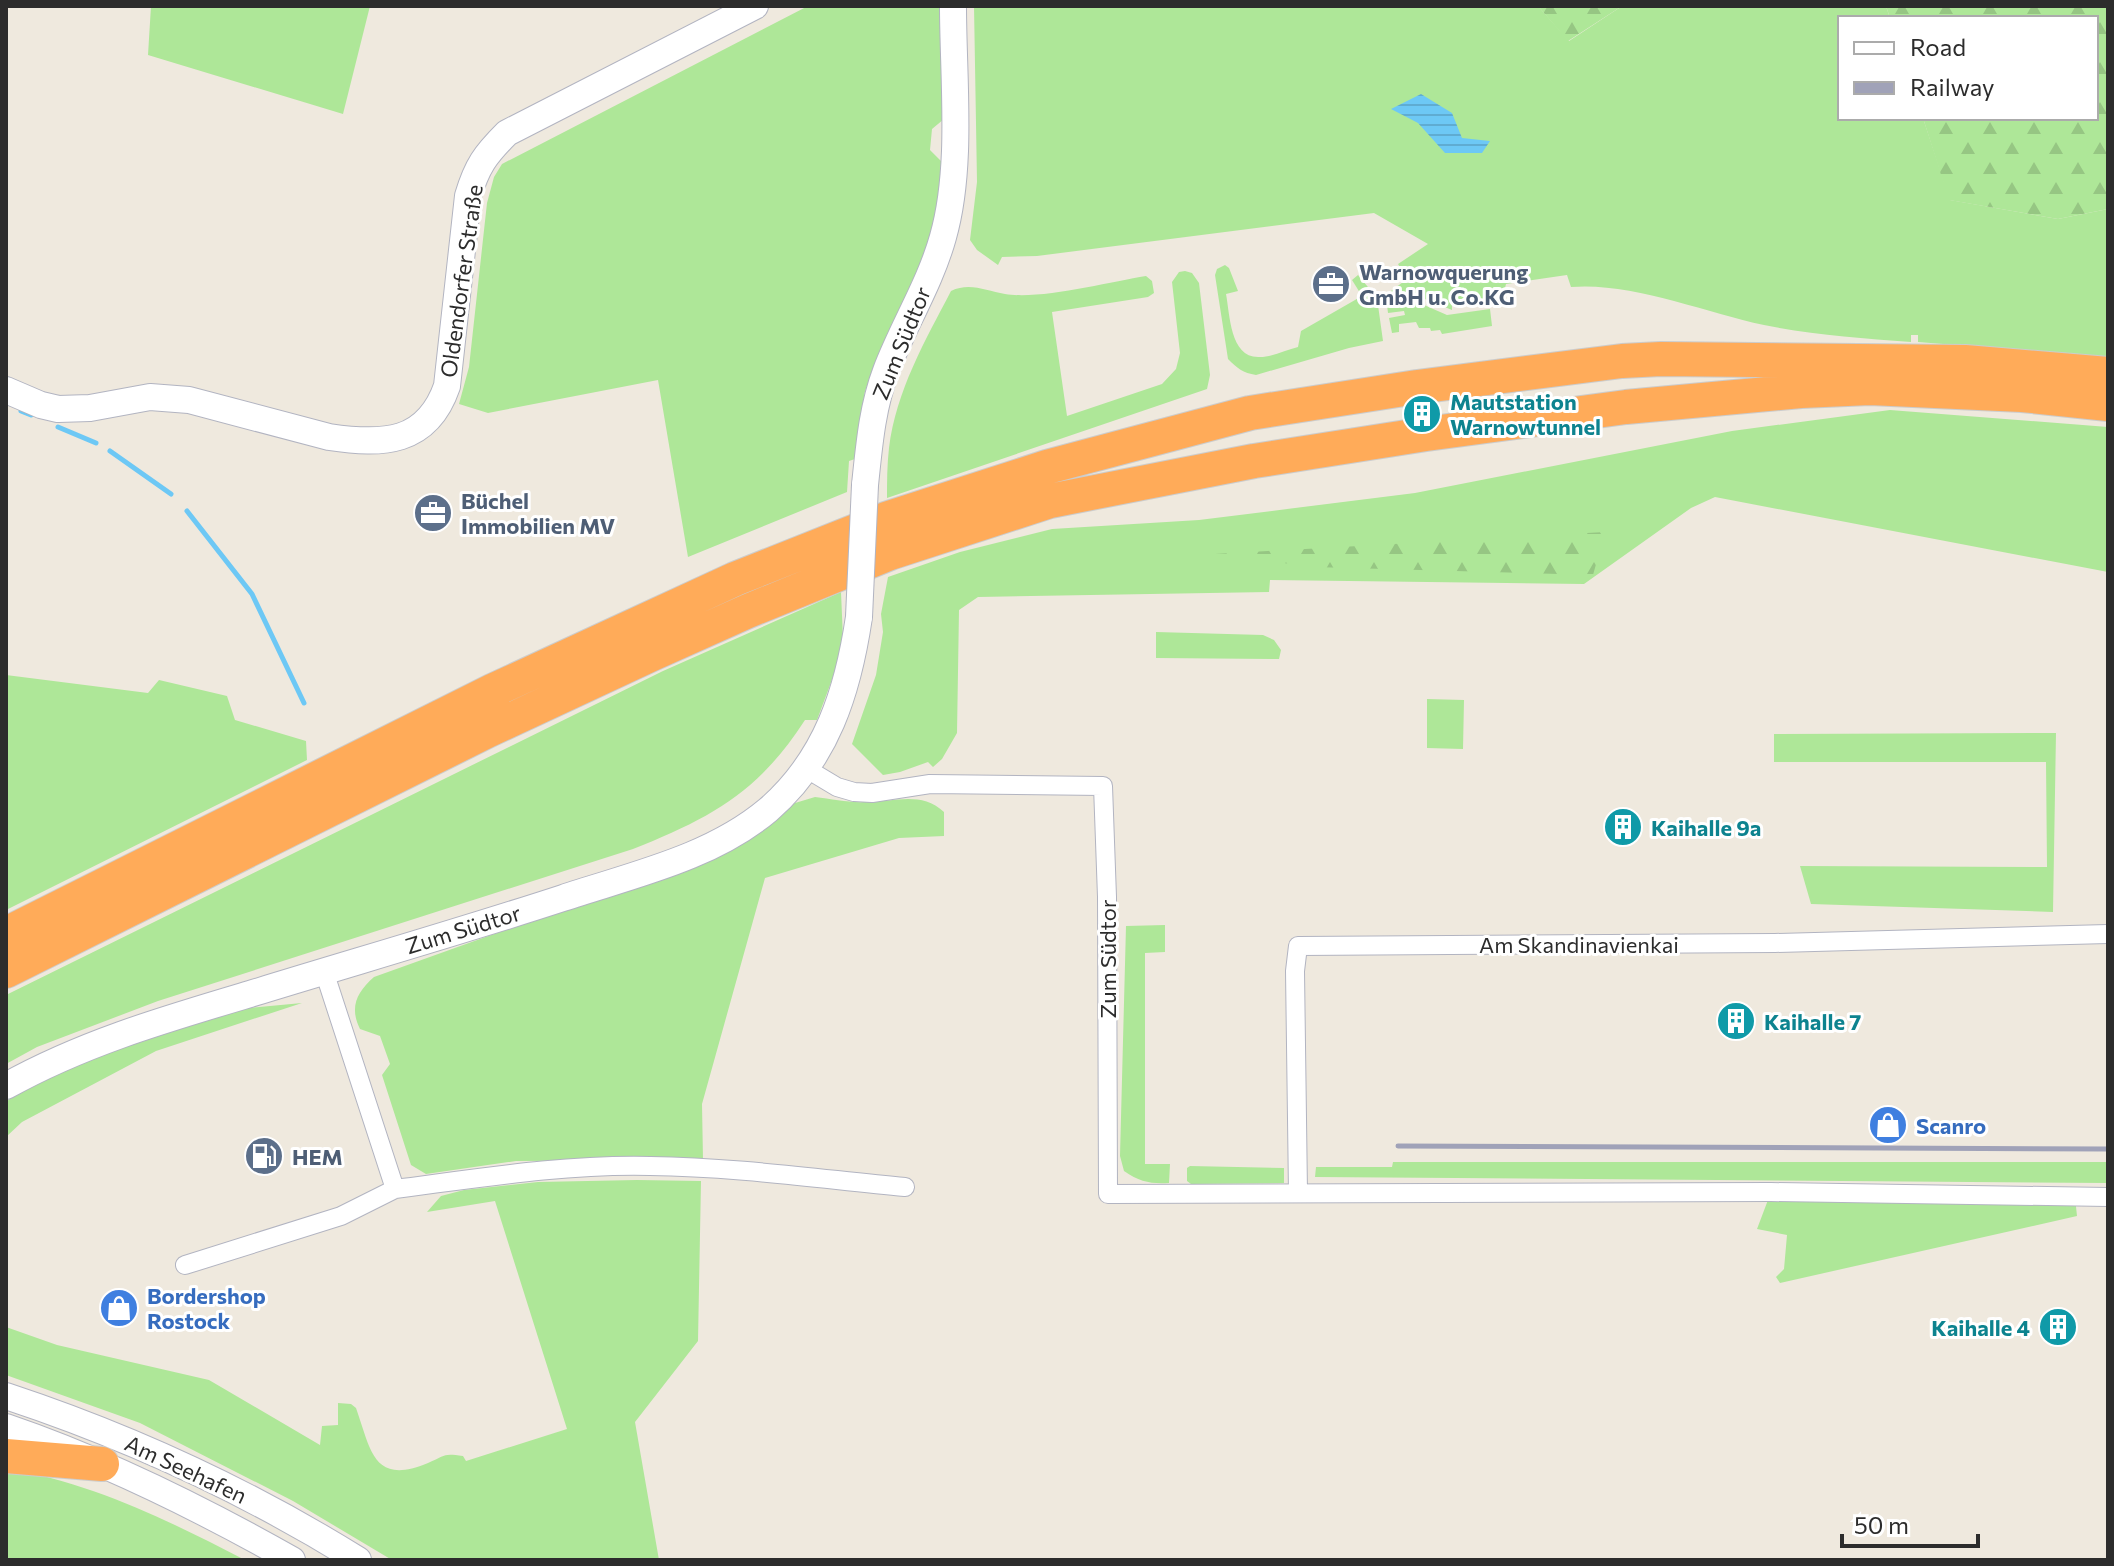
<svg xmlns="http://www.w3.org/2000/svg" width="2114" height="1566" font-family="Commissioner,sans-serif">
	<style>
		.grass { fill: #aee798 }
		.forest { fill: url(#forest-firs) }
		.water { fill: url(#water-rules) }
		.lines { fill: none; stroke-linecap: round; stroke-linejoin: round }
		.stream { stroke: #6dc8f5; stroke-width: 5 }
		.street-casing { stroke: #b2b4c1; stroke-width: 20 }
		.secondary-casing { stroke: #b2b4c1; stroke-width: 28 }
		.highway-casing { stroke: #ccc; stroke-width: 36 }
		.street { stroke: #fff; stroke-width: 18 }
		.secondary { stroke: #fff; stroke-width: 26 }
		.highway { stroke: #ffab59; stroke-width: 34 }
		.rail { stroke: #a0a2b8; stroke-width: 5 }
		.secondary-bridge-casing { stroke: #b2b4c1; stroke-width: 28; stroke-linecap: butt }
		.secondary-bridge { stroke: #fff; stroke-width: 26 }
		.labels { text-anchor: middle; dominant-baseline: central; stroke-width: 6; stroke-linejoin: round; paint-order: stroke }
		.service-label { font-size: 22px; font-weight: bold; fill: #4e5e75; stroke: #fff; text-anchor: start }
		.street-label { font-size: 22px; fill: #2c2c2c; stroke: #fff }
		.culture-label { font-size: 22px; font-weight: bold; fill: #0d838f; stroke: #fff; text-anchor: start }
		.shop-label { font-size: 22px; font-weight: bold; fill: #366cbe; stroke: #fff; text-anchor: start }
	</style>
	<defs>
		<pattern id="forest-firs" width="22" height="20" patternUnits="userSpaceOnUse" patternTransform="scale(2)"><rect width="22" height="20" fill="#aee798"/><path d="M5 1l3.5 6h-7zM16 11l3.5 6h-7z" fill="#96c683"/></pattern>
		<pattern id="water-rules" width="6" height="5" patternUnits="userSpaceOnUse" patternTransform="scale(2)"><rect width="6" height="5" fill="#6dc8f5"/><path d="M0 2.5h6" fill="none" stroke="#5facd2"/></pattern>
	</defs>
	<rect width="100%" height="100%" fill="#efe9de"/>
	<path class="grass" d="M151,6H370L343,114L148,55Z
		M808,6H944V119L932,129L930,150L941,161L939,206L925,253L880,352L865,391L855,459L849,461L847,492L688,557L658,380L488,413L459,404L469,367L487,203L494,177L502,164Z
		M974,6H1538L1569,41L1622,6H1886L1890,18H1840V118H1923L1950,200L2058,219L2108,209V357L1918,342V335H1911V342C1861,338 1812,335 1764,325C1704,312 1631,282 1571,287L1567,275L1506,284L1503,296L1452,306V310L1425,299H1390L1387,294L1407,279L1398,264L1428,244L1374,213L1037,256L1002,257L998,265L977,250L970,240L977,182Z
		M1225,265L1229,268L1238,291L1226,294C1230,315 1230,359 1260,357C1272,357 1286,350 1298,347L1301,331L1362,296L1352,280L1358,275L1377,298L1383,341L1349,348L1256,375C1243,373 1237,368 1228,359L1215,275L1217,269Z
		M1185,271L1192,273L1199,283L1210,375L1207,389L887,498C887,482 887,465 889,448C896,391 925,341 951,291C970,282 986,291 1005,294C1040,300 1109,282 1146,276L1152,281L1154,293L1148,297L1052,312L1067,416L1162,384L1176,369L1180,353L1172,282L1179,272Z
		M1409,303L1424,305L1447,315L1490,309L1492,326L1442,334L1440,330L1431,331L1430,328H1419L1416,322L1399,324V332L1392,333L1389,318L1405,315L1404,311L1388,313L1387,305Z
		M1890,410L2108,427V572L1715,497L1691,508L1584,584L1270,580L1269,592L978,597L959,610L957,733L942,759L933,767L928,762L900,772L883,775L852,744L876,675L883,632L881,614L888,577L960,552L1052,529L1199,520L1415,493L1732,431Z
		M841,592L843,639L833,677L817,720H805C758,793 710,818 633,849L158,1001L37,1047L6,1064V995L663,671Z
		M1156,632L1263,635L1274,640L1281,650L1279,659L1156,658Z
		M6,675L148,693L159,680L227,696L235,720L306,741L307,760L6,910Z
		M1427,699L1464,700L1463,749L1427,748Z
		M2056,733L2053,912L1811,904L1800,866L2047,867L2046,762H1774V734Z
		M815,797C832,799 850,803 866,802C895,802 921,791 944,812V836L899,838L765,878L702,1104L703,1160L516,1161L426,1174L411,1165L382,1075L390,1064L380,1036L360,1029C349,1007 357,992 374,977L723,852L795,803Z
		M1165,925V952L1145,953V1164H1170L1169,1183C1151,1184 1140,1182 1124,1171L1120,1156L1126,926Z
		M302,1003L156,1051L22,1122L6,1137V1102L15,1095L107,1050L237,1009Z
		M1393,1162H2108V1183L1315,1177L1316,1167H1392Z
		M1190,1166L1284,1168V1183L1191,1184L1187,1181V1168Z
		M637,1180L701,1181L698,1341L635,1422L659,1560H392L293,1501L140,1423L6,1375V1327L57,1345L209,1380L320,1445L322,1426L338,1425V1403L351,1404L356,1408C371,1450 373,1486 428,1463C446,1455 443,1453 463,1456L466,1461L567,1429L495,1201L427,1212L441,1196L464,1190L538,1182Z
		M1771,1192L2075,1197L2077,1216L1780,1283L1776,1277L1784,1269L1787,1235L1757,1229Z
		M6,1468C92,1483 168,1520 245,1560H6Z"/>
	<path class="forest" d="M1538,6H1622L1568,41Z
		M1886,6H2108V209L2058,219L1949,200L1923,118H2096V18H1890Z
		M1605,532L1593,575L1314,567L1215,554Z"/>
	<path class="water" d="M1421,94L1452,113L1462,138L1490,141L1482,153H1445L1418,123L1391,109Z"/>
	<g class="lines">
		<path class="stream" d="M21,411L31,415
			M58,427L96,443
			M110,451L171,494
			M187,511L252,594L304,703"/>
		<g class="street-casing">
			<path id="street" d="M807,769L837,787L854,792L872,793L930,784L1103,786L1107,897L1108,1194L1771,1192L2108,1197
				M324,971L395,1189C480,1178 565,1164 650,1166C735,1167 820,1179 905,1187
				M1298,1193L1295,971L1298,946L1775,943L2108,934
				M185,1265L341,1216L395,1189"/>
		</g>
		<g class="secondary-casing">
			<path id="secondary" d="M6,390L41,405L58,409L90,408L150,397L189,400L329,437C383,445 427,444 447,386L468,196C477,166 485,155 507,133L755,6
				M865,485C869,447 872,408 886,371C903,326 930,284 943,237C963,167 953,78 953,6
				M6,1086C83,1043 166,1019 250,994C354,962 459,932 563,898C632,875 711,858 768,810C827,759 848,691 859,617
				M6,1396C130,1437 247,1491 358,1560
				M6,1427C106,1461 200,1508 292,1560"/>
		</g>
		<g class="highway-casing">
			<path id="highway" d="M6,934L492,691L735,579L886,519L1047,467L1250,413L1417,387L1622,361L1661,359L1965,362L2108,374
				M6,971L489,730L652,654L748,611L890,553L1050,501L1254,461L1426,434L1626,407L1801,391L1870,388L2022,395L2108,404
				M6,1456L102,1464"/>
		</g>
		<use href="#street" class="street"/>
		<use href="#secondary" class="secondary"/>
		<use href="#highway" class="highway"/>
		<path class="rail" d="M1398,1146L2108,1149"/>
		<g class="secondary-bridge-casing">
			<path id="secondary-bridge" d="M859,617L865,485"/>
		</g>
		<use href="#secondary-bridge" class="secondary-bridge"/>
	</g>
	<defs>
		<g id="office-disc" transform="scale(2)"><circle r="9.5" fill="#5c6f8a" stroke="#fff"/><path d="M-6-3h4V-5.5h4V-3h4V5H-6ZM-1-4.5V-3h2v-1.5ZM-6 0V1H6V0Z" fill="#fff"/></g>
		<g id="building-disc" transform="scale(2)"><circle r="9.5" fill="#0f9aa8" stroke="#fff"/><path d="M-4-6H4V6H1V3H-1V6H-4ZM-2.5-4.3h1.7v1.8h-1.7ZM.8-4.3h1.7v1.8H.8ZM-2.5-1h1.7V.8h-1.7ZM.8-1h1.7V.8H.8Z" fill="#fff"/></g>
		<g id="shop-disc" transform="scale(2)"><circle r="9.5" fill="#3f7fe0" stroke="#fff"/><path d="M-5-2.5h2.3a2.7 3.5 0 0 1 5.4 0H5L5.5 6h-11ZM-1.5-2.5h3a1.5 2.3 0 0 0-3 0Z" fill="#fff"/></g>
		<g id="fuel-disc" transform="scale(2)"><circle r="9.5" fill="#5c6f8a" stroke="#fff"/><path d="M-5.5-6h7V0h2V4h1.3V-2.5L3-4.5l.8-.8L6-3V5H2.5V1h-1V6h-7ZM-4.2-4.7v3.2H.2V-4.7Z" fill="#fff"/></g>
	</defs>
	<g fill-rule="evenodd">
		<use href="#office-disc" x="1331" y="284"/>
		<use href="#building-disc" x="1422" y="414"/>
		<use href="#office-disc" x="433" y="513"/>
		<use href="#building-disc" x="1623" y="827"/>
		<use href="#building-disc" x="1736" y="1021"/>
		<use href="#shop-disc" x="1888" y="1125"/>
		<use href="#fuel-disc" x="264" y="1156"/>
		<use href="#shop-disc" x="119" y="1308"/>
		<use href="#building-disc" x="2058" y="1327"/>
	</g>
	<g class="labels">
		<g class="service-label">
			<text x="1359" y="271">Warnowquerung<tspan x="1359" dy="25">GmbH u. Co.KG</tspan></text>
			<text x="461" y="500">Büchel<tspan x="461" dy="25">Immobilien MV</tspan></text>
			<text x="292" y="1156">HEM</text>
		</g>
		<g class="street-label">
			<text transform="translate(461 281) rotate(-82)">Oldendorfer Straße</text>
			<text transform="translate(901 343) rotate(-68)">Zum Südtor</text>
			<text transform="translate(463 929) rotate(-17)">Zum Südtor</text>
			<text x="1579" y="944">Am Skandinavienkai</text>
			<text transform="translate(1107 959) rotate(-90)">Zum Südtor</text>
			<text transform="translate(186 1469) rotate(25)">Am Seehafen</text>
		</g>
		<g class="culture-label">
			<text x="1450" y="401">Mautstation<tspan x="1450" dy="25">Warnowtunnel</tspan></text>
			<text x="1651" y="827">Kaihalle 9a</text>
			<text x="1764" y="1021">Kaihalle 7</text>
			<text x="2030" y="1327" text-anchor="end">Kaihalle 4</text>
		</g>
		<g class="shop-label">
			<text x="1916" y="1125">Scanro</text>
			<text x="147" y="1295">Bordershop<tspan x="147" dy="25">Rostock</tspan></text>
		</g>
	</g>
	<rect width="2114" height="1566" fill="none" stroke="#2c2c2c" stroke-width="16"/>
	<rect x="1838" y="16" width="260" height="104" fill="#ffffff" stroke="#ababab" stroke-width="2"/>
	<rect x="1854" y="42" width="40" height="12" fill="#ffffff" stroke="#ababab" stroke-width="2"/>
	<text x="1910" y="56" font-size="24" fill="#2c2c2c">Road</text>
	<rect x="1854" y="82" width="40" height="12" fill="#a0a2b8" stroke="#ababab" stroke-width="2"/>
	<text x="1910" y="96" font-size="24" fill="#2c2c2c">Railway</text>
	<path d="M1842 1534v12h136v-12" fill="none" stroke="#2c2c2c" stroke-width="4"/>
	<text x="1854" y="1534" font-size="24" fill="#2c2c2c" stroke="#ffffff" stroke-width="6" paint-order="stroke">50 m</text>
</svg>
